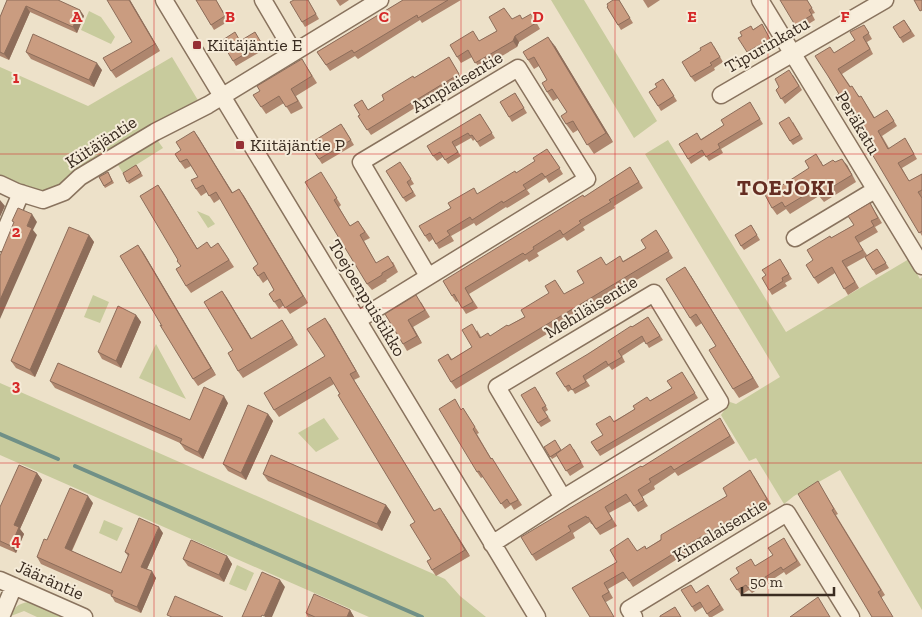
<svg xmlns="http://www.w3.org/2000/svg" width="922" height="617" font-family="'Zilla Slab',serif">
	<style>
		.green { fill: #c8cb9d }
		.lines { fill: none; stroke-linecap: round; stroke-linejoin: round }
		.stream { stroke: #709087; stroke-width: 4 }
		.minor-casing { stroke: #89735e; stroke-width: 19 }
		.minor { stroke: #f8eedc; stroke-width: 16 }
		.wall { fill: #ae866e }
		.shaded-wall { fill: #8d6d5a }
		.building { fill: #ca9c80; stroke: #8d6d5a }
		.grid { fill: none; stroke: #d62828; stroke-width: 1; stroke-opacity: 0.55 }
		.poi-dot { fill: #963035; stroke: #f5ebd8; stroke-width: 2 }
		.labels { text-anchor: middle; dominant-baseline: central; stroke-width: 4; stroke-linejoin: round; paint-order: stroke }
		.poi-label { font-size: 18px; fill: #3a2c21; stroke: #f5ebd8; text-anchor: start }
		.street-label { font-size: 18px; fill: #3a2c21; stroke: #f5ebd8 }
		.district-label { font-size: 22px; font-weight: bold; letter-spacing: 1px; fill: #652d22; stroke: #f5ebd8 }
		.grid-label { font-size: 16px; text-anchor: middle; font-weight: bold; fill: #d62828; stroke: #f5ebd8; stroke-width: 4; stroke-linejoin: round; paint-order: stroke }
	</style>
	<rect width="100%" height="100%" fill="#ede1c9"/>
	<path class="green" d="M551,0H584L657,121L634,138Z
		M89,11L101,17L115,37L111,44L81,30Z
		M172,57L199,102L62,186L42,194L0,178V67L88,106Z
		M668,140L786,332L909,259L920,279L922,277V610L840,470L794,496L784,504L756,458L749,461L721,415L730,402L736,404L780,377L645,154Z
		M158,141L163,148L136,165L137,167L124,175L118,165Z
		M197,211L209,216L215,224L208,228Z
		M93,295L109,302L100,323L84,317Z
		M156,344L186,399L139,378Z
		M0,383L445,579L460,596L486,617H369L0,455Z
		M324,418L339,439L316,452L298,433Z
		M104,520L123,528L117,541L99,533Z
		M237,565L254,573L246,591L229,584Z
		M28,602L63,617H37L24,611L11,616C15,606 18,604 28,602Z"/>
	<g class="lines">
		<path class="stream" d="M0,434L58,459
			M75,466L422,617"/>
		<g class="minor-casing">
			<path id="minor" d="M164,0L537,617
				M263,0L293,51
				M760,0L922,266
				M721,95L885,0
				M0,184L17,192L43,200L64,192L80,177L155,132L208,105L380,0
				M795,238L875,190
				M0,243L21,193
				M358,320L587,179L518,68L361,162L428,276
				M492,544L563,498L720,402L654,293L497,387L563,498
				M0,580L84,617
				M1,617L14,586
				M634,617L629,609L787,513L851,617"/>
		</g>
		<use href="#minor" class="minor"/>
	</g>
	<path class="wall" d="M7,0L80,10L84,16L77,33L30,12L9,60L0,56V17Z
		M130,0L160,51L116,78L111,71L132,42Z
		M196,0H216L229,21L214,30Z
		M308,0L319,19L305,27L302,22Z
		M336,0H349L340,6Z
		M403,0H461L422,23L420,20L358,59L355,56L330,71L317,52Z
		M619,0L633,23L621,30L607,7Z
		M643,0H660L648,8Z
		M807,0L815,13L812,14L815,20L799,30L795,25Z
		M512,19H522L535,20L540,29L519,42L517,47L480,69L472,57L461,63L457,57L479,41L497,31Z
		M904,20L915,36L903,43L893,27Z
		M762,24L773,44L750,57L747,52L742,36Z
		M867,30L872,39L867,42L873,54L842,74L851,87L860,97L861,96L875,118L887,110L891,116L897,126L882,136L889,148L908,143L917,159L902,168L909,181L922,174V236L828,76L834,53L855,40Z
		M255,32L265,49L236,66L233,61Z
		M555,46L613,142L594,154L578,130L573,133L566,124L567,112L558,98L553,101L547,92V80L539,66L534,69L528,60Z
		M714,46L723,62L714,68L715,70L695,82L691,77Z
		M26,52L102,70L94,87L31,59Z
		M449,57L462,79L371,135L358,116L384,100L414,78Z
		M307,67L317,83L296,96L303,108L291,114L284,103L266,114L253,95Z
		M793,75L802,90L785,104L776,90Z
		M663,79L677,101L661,111L658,106L657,87Z
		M515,93L527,113L512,122L509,117Z
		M750,102L763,124L721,149L723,153L709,161L705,155L691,164L688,159L701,139L724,125Z
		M480,114L495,138L480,147L475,139L473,141L471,138L455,147L461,156L448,164L443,157L437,161L433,156Z
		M793,122L803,139L793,145L790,141Z
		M344,128L354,145L322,164L309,144Z
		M194,131L233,193L239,189L244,196L308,303L290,314L284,305L279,309L269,294L274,290L268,279L263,283L253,268L258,264L220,199L214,203L207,192L201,196L196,189L198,177L191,166L185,169L180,162L181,150Z
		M551,154L563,174L549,183L546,178L527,190L530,194L507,208L506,207L476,226L474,223L451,236L454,241L439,249L433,239L429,242L425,236L478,194Z
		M821,161L823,166L835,162L847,165L856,182L824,202L819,196L790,214L786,209L777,215L772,208L781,186Z
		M136,165L143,176L129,184L123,173Z
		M403,166L414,184L410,186L416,196L406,202L403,198Z
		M630,167L643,188L614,206L615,208L583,227L585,230L567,241L564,237L537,253L539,256L529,262L527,259L469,294L478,308L466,314L458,301L456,302L452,296L584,197Z
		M108,172L114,183L105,188L99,177Z
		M325,179L341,205L339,207L350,226L358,221L370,238L364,241L376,263L393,262L398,272L386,280L387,281L372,290L367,284Z
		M158,185L197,248H211L223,250L234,267L191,293L186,286Z
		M870,203L882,223L875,227L878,232L859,243L867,255L877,249L889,268L876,275L865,257L847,267L859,288L848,295L835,273L818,284L814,278L813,260L831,238L854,225Z
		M751,225L760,240L744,250L741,246Z
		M656,230L673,258L456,389L451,382L448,354L452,359L472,347L477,330L481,337L490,336L508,326L584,283L606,265L623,261L646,248Z
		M89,235L94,242L35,377L16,368L11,361Z
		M143,252L216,375L198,386L193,379L162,326Z
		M780,259L792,279L785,283L787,286L772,295L769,290L766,275Z
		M691,276L759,387L739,398L733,389L716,346L702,323L696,327L690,318Z
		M222,291L252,339L282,320L298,345L243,378L238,371L233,350Z
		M421,302L430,317L413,327L422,343L407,351L403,344L385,314Z
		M136,315L141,322L121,368L102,359L98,352Z
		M648,317L663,340L649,348L645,341L622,356L625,362L612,370L609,366L586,380L590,386L575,394L572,389L568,392L565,387L588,354Z
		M330,325L360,377L354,380L434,511L444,514L470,556L436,576L432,570L431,559L415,522L334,384L279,417L274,410L325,356Z
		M682,372L698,398L600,456L591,442L603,435L614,421L672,388Z
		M50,381L190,420L228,403L203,459L185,450L180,443L55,388Z
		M538,391L548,410L545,412L551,421L541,427L538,423Z
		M463,408L479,433L477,434L491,458L522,505L514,510L511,505L505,509L483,477L481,478L477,472L462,410Z
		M268,414L273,421L246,480L228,471L223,464Z
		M724,425L735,443L678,476L675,472L654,486L655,489L642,497L648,506L638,512L631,501L609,513L617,526L600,535L592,524H591L590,522L573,533L575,538L536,561L532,555L642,467Z
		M544,447L561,450L574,449L584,467L570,476L557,456L552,459Z
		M37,473L42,480L20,529L24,534L16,553L0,546V507Z
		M263,474L386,505L391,512L382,531L268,481Z
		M754,476L771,504L698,546L633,587L627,578L608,589L613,598L606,602L572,588L637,551L646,549L727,496Z
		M821,487L838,514L836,515L885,595L882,597L872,617Z
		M93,503L72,551L121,573L128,556L125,552L163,533L147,569L156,578L141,613L115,602L111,595L41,564L37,557L47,540Z
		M787,543L801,565L786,575L784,572L752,593L749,590L741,595L730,579L739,573L755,566L773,555Z
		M227,556L232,564L224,582L188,566L183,559Z
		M708,585L724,610L712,617H709L703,607L695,612L692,607L696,593Z
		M350,610L354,617H308L306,613Z"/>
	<path class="shaded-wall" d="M129,0H130L160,51L155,44Z
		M26,6L30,12L9,60L4,54Z
		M80,10L84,16L77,33L73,27Z
		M515,36L519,42L517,47L513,41Z
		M548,37L555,46L613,142L606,133Z
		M97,63L102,70L94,87L89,80Z
		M194,131L199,138L237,200L232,193Z
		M842,159L847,165L856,182L852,175Z
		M158,185L163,192L201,255L197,249Z
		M239,189L244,196L308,303L303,296Z
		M0,200L5,206L0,217Z
		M32,214L37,222L33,230L37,235L0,319V300L27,226Z
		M89,235L94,242L35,377L30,370Z
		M138,245L143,252L216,375L211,368Z
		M685,267L691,276L759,387L753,378Z
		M222,291L227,298L256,346L251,339Z
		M136,315L141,322L121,368L116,361Z
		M325,318L330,325L360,377L356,371Z
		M408,320L413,327L422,343L417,336Z
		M350,374L354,380L438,517L434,511Z
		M224,396L228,403L203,459L198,452Z
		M268,414L273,421L246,480L241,473Z
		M37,473L42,480L20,529L24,534L16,553L11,546L14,525Z
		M88,496L93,503L70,554L65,548Z
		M386,505L391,512L382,531L377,524Z
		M440,508L444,514L470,556L465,550Z
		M159,527L163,533L145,573L141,567Z
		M227,556L232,564L224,582L219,575Z
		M152,571L156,578L141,613L137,607Z
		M280,580L285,587L272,617H265L264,616Z
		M350,610L354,617H347Z"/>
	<path class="building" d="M7,0H58L80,10L73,27L26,6L4,54L0,52V17Z
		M107,0H129L155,44L111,71L103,58L132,42Z
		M196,0H216L225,16L211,25Z
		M294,0H308L316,14L302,22L290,2Z
		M403,0H448L418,18L417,15L354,53L352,50L326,65L317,52Z
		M613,0H619L630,18L618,25L607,7L608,6L607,4Z
		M780,0H807L812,8L809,10L812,15L795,25Z
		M914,0H922V10L920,11Z
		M504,8L512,19L520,15L522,19L531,14L536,23L515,36L513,41L475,63L468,50L457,57L450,45L473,31L479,41L497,31L489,17Z
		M904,20L911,31L900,38L893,27Z
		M762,24L770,39L747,52L738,38L742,36L740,32L751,26L753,30Z
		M864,25L869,33L863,37L870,49L838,69L850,87L852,86L859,97L861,96L874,118L887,110L894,121L878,131L888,149L905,138L914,154L898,163L909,181L922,174V190L918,192L922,198V231L919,233L837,95L839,94L828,76L815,56L830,47L834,53L855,40L850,32Z
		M235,32L240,41L255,32L262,44L233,61L221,41Z
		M33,34L97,63L89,80L26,52Z
		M548,37L606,133L587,145L573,121L566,124L561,116L567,112L552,89L547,92L542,83L547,80L534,57L528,60L523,52Z
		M711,42L720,57L710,63L712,65L691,77L682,62L701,50L700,48Z
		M449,57L459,74L367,130L358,116L360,115L354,105L362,100L368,110L384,100L382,95L413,76L414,78Z
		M302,59L312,76L291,89L298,101L286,107L279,96L261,107L253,95L260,91L257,86Z
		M789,70L799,86L781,99L776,90L779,87L775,79Z
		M663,79L674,96L658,106L649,92L657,87L655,84Z
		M515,93L524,108L509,117L500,102Z
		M750,102L760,119L718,144L720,148L706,157L702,150L688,159L679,144L697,133L701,140L724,125L721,120Z
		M480,114L492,133L477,142L472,135L470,136L468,133L452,142L458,152L445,160L440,152L433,156L427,146Z
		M789,117L800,135L790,141L779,123Z
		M341,124L351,140L319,159L309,144Z
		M194,131L232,193L239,189L303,296L285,308L280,299L274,302L269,294L274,290L264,272L258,276L253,268L258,264L216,192L209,196L203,185L196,189L191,180L198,177L187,159L180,162L175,154L181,150L176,142Z
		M547,149L560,168L545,177L542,173L523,185L526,189L503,203L502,201L472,220L470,217L447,231L450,235L436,244L430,233L425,236L419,226L451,208L448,203L474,188L477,194L515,171L516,173L535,161L533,158Z
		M816,154L823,166L833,160L835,162L842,159L852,175L819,195L815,189L785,207L782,202L772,208L764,193L780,183L781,186L809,168L805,161Z
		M400,162L411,179L407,182L413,192L403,198L386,171Z
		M136,165L141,173L127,182L123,173Z
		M630,167L639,182L609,200L611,202L579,221L581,223L563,235L560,230L533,247L534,249L525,255L523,253L465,288L473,302L462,308L454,294L452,296L443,281L583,195L584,197Z
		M108,172L112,181L104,186L99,177Z
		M321,172L337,198L334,200L350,226L358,221L365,232L360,235L376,263L388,256L394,266L382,273V275L367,284L305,182Z
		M158,185L197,249L207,242L211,248L218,243L229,260L186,286L176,269L181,266L177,261L178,260L140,196Z
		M870,203L878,218L871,221L874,226L855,237L863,250L842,261L855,282L844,289L832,267L814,278L806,265L813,260L807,250L830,236L831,238L854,225L848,216Z
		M18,208L32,214L27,226L32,228L0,300V256L14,222L12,221Z
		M751,225L757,235L741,246L735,235Z
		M69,227L89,235L30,370L11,361Z
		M656,230L669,251L451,382L438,360L448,354L451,360L472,347L462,330L472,324L480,338L488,333L490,336L507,325L508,326L525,317L521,310L549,293L545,286L555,280L564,294L584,283L577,271L601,257L606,265L620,256L623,262L646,248L641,240Z
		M138,245L211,368L193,379L160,325L162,326L120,256Z
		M877,249L886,263L873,270L865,257Z
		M780,259L789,274L782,278L783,281L769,290L762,278L766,275L762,270Z
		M685,267L753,378L733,389L709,350L716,346L696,314L690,318L666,279Z
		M222,291L251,339L282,320L293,338L238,371L228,353L233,350L204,302Z
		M416,295L425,310L408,320L417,336L403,344L385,314Z
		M118,306L136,315L116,361L98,352Z
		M648,317L660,336L646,344L642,336L618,351L622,357L608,365L606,361L583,376L586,382L572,390L569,385L565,387L556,373L588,354L631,326L632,327Z
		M325,318L356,371L350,374L434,511L440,508L465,550L432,570L427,561L431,559L410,525L415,522L338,395L340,394L330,377L274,410L264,393L325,356L307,329Z
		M58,363L190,420L204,387L224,396L198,452L180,443L182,439L50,381Z
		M682,372L695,393L597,451L591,442L603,435L596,424L610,416L614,422L635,409L633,406L647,397L650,401L672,388L667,381Z
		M535,387L546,406L542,408L548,417L538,423L521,395Z
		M455,399L461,410L463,408L475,427L473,429L491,459L492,458L518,500L510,504L507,499L501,504L479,471L477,472L439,409Z
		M248,405L268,414L241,473L223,464Z
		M720,418L730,436L674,470L671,466L649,479L651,482L638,490L644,500L634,506L626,494L605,507L612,519L596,529L588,517L587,518L586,516L568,526L571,531L532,555L521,537L641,466L642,467Z
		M555,440L561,450L550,457L544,447Z
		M570,444L581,462L566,471L556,454Z
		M271,455L386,505L377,524L263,474Z
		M19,465L37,473L14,525L19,527L11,546L0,541V507Z
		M750,470L767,499L694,541L629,581L623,572L604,583L609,592L602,596L614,617H590L572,588L617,562L610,550L628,538L637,551L645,546L646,549L661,540V535L727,496L723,488Z
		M818,481L834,509L832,510L881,590L878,592L893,617H872L798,494Z
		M70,488L88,496L65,548L121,573L129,554L125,552L139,518L159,527L141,567L152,571L137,607L111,596L113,591L37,557L44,539L47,540Z
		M784,538L797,561L783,570L781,567L748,588L746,585L737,590L730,579L739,573L736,568L751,559L755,566L773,555L768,548Z
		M191,540L227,556L219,575L183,559Z
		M262,572L280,580L264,616L262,615L261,617H242Z
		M691,585L696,593L708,585L720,605L707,614L700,602L692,607L681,590Z
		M314,594L350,610L347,617H315L306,613Z
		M175,596L223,617H172L167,615Z
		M818,597L830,617H790Z
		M675,607L681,617H660V616Z"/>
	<path class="grid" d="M154,0V617M307,0V617M461,0V617M615,0V617M768,0V617M0,154H922M0,308H922M0,463H922"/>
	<g class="poi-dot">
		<rect x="192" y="40" width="10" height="10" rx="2.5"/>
		<rect x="235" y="140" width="10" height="10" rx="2.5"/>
	</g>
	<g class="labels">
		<g class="poi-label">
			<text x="207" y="45">Kiitäjäntie E</text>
			<text x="250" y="145">Kiitäjäntie P</text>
		</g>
		<g class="street-label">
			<text transform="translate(767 45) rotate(-30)">Tipurinkatu</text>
			<text transform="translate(457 82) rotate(-31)">Ampiaisentie</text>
			<text transform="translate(858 123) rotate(59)">Peräkatu</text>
			<text transform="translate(101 142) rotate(-33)">Kiitäjäntie</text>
			<text transform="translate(367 298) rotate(59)">Toejoenpuistikko</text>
			<text transform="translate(591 307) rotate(-31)">Mehiläisentie</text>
			<text transform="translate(720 530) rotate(-31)">Kimalaisentie</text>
			<text transform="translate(50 580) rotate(24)">Jääräntie</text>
		</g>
		<g class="district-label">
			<text x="786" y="187">TOEJOKI</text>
		</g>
	</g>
	<g class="grid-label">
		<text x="77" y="22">A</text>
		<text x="230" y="22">B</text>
		<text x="384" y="22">C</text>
		<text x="538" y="22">D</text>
		<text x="692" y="22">E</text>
		<text x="845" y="22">F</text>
		<text x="16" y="83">1</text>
		<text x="16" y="237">2</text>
		<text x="16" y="391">3</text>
		<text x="16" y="546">4</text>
	</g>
	<path d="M742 587v8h92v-8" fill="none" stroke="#3a2c21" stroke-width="2.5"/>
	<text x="750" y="587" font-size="15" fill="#3a2c21" stroke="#f5ebd8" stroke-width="4" paint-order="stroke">50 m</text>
</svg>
